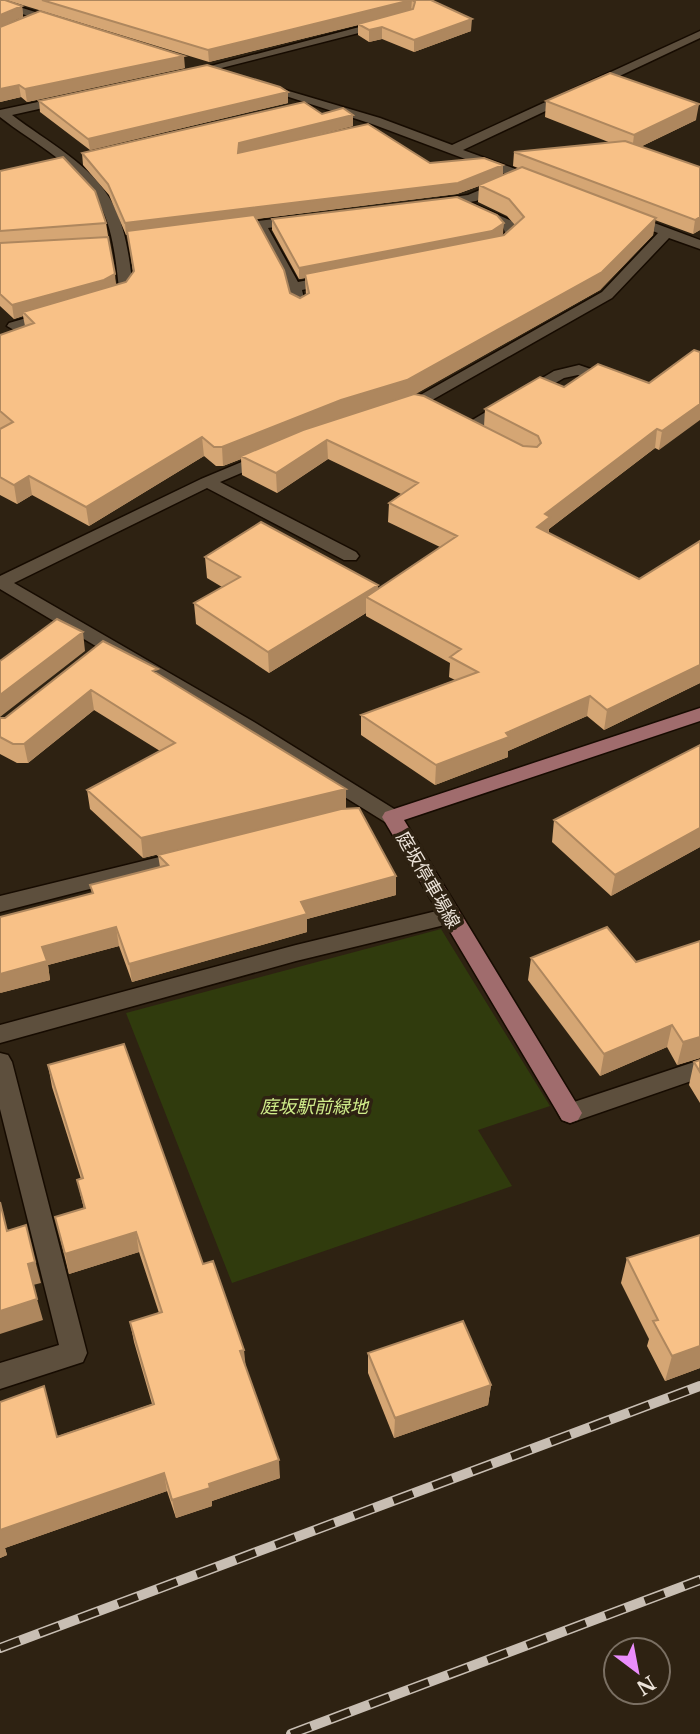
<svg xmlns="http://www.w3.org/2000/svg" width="700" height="1734" font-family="'Libre Baskerville','Noto Sans JP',serif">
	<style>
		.green { fill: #303b0d }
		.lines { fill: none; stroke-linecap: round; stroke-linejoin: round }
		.minor-casing { stroke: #160b00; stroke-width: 3 }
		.major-casing { stroke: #160b00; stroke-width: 3 }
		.minor { fill: #5d4f3d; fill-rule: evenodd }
		.major { fill: #a06c6d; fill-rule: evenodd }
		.rail-casing { stroke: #c8beb3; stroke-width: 10 }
		.rail { stroke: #2e2212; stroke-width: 7; stroke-dasharray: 21; stroke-linecap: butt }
		.wall { fill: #d5a674; fill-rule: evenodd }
		.shaded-wall { fill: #ae875e }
		.building { fill: #f8c187; stroke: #ae875e; stroke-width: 2 }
		.labels { text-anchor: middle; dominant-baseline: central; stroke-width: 7; stroke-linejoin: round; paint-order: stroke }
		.street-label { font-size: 18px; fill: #ece3d9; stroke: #2e2212 }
		.park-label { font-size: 18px; font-style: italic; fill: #cfec8a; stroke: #2e2212 }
	</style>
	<rect width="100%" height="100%" fill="#2e2212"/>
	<path class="green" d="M441,929L550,1106L478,1130L512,1186L232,1283L126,1013Z"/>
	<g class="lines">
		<g class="minor-casing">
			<path id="minor" d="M0,1L61,20L62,22L57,25L0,7Z
				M386,20L390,21V25L190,76L184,73Z
				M700,31V38L463,150L540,178V184L535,185L372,124L255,86L265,84L380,118L452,145Z
				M66,96L72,100L70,102L12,115C47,142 92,164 113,204C126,229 130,262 133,289L126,298L109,304L102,300L119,289C116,262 113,229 100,205C80,166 33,143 0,117V110Z
				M504,180L510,184L509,187L476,201L438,207L431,203L438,199L468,195Z
				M474,204L514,222L520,236L518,239L501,251H491V245L506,235L503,227L469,211V205Z
				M630,214L700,240V249L669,238L612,298L418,408H408L405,405L408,402L602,292L658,233L625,221L623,218Z
				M298,216L305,220L303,223L268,228L298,282L334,275L341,279L339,282L302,290L304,298L297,302L290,298L287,287L256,229L233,232L226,228L233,224Z
				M51,311L58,315L56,318L14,330L7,326L9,323Z
				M579,365L617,378L620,381L612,386L578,375L564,378L473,431L467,433L459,428L554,371Z
				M268,451L276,456L274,459L220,482L356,552L359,556L356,560H344L207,488L14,583L254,722L399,812L402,817L399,822H385L240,732L0,589V576L201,479Z
				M188,850L195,852L198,857L195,862L0,912V896Z
				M449,908L457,910L460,916L457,922L296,961L0,1043V1025L296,945Z
				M0,1053L8,1055L12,1062L87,1353L83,1362L0,1389V1363L59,1345L0,1109Z
				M700,1060V1078L570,1123L562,1120L558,1113L562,1106Z"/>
		</g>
		<g class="major-casing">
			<path id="major" d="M700,708V721L404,820L578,1106L582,1113L578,1120L570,1123L562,1120L382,817L385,812Z"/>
		</g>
		<use href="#minor" class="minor"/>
		<use href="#major" class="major"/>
		<g class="rail-casing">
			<path id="rail" d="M0,1648L700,1386
				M291,1734L700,1580"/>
		</g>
		<use href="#rail" class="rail"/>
	</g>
	<path class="wall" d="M6,0H431L471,31L414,52L382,39L369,42L358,35V25L209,62Z
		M22,6L23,17L185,68L27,102L21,97L0,102Z
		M288,92V103L90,150L40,112L39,101Z
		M546,101L696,120L640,147L700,167V230L693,234L655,220L653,235L600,290L415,394L484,426L485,409L564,387L649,383L694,350L659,450L655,448L549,529V533L639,579L700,541V683L604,730L587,716L508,751V757L435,785L361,735V715L455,680L449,677L450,663L366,616V613L269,673L196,624L194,603L222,587L207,578L205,557L378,585L377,590L440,547L388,522L389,503L401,494L328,459L277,493L242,475L241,459L223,466H216L204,456L89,526L32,495L17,504L0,495V429L1,428H0V335L25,326L23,316L14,319L0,306V171L106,223L116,285L126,282L133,272L128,235H126L109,195L83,165L82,153L322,114L353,115V126L302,139L430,163L503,175L518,168L513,166L514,152L611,143L545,117ZM479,186L478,202L507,216L515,225L504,235L500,236L503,234L272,219V230L299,279L305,278L306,295L300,298L290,293L256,219L457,194Z
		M103,641L158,675L346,808L342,809L396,895L307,919V932L132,982L119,946L48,965L50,980L0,993L92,893L90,885L160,867L158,855L333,811L143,858L90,809L87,790L160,751L94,710L28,763H17L0,754V718H5Z
		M700,745V847L611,896L552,842L554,820Z
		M607,927L700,1058L677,1065L667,1047L600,1076L528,980L531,958Z
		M700,1060V1103L689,1085L694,1062Z
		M48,1065L203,1264L246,1367L280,1478L212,1501V1506L176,1518L167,1491L5,1548L7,1555L0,1558V1402L58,1436L152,1404L134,1342L130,1322L159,1313L139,1252L69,1274L55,1217L84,1209L77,1180L81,1179L52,1087Z
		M627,1258L700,1368L665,1381L647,1346L649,1339L621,1283Z
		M368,1353L491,1385L488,1405L394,1438L368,1373Z"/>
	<path class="shaded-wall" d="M412,0L411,11L358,24V25L209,62L208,50Z
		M22,6L23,17L0,27V15Z
		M472,19L471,31L414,52V40Z
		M382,27V39L369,42V30Z
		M184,56L185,68L27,102L25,89Z
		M19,85L21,97L0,102V89Z
		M288,92V103L90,150L88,139Z
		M699,104L696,120L632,151L634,135Z
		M353,115V126L239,154L238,153L239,143Z
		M503,165V177L479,185V186L457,194L126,235L125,223Z
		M700,217V230L693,234L695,220Z
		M656,218L653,235L600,290L407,399L241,456V459L223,466L222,447Z
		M504,223L503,234L491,243L305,274V278L299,279V268Z
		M115,274L116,288L23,312V316L14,319L12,305Z
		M700,404V420L659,450L662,431Z
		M657,429L655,448L549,529L548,536L537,527L545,514Z
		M202,437L204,456L89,526L86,507Z
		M327,440L328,459L277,493L276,473Z
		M29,476L32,495L17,504L14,485Z
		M378,585L377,603L366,597V613L269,673L268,652Z
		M83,632L85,651L0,717V695Z
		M700,665V683L604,730L607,710Z
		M91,690L94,710L28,763L24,744Z
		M590,696L587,716L508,751V757L435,785L436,765Z
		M346,789V808L143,858L141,838Z
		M700,828V847L611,896L615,875Z
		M396,876V895L307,919V932L132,982L129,964L301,902Z
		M116,927L119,946L48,965L50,980L0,993V974L42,947Z
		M672,1025L667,1047L600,1076L604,1054Z
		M700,1037V1058L677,1065L683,1042Z
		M26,1225L41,1283L33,1285L28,1264Z
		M136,1232L139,1252L69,1274L65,1254Z
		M37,1299L43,1320L0,1334V1311Z
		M700,1346V1368L665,1381L672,1356Z
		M244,1350L246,1369L240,1351Z
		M491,1385L488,1405L394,1438L395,1418Z
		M279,1460L280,1478L212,1501V1506L176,1518L172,1500L209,1484Z
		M164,1473L167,1491L5,1548L7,1555L0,1558V1530Z"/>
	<path class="building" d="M0,0H5L22,6L0,15Z
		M42,0H411L208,50Z
		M412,0H431L472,19L414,40L382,27L369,30L358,24L413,9L415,2Z
		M40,11L184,56L25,89L19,85L0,89V27Z
		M207,65L280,87L288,92L88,139L39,101Z
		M610,73L699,104L634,135L546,101Z
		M304,102L322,114L343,108L353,115L239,143L238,153L368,124L430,163L484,158L503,165L458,183L125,223L108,184L82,153Z
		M625,141L700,167V217L695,220L514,152Z
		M63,157L95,191L106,223L0,231V171Z
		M522,167L656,218L602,272L407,380L341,400L222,447H214L202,437L86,507L29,476L14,485L0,477V429L13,422L0,411V335L34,323L23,312L126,282L134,271L127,231L254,215L284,270L290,293L300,298L309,293L305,274L504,235L524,217L509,199L479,185Z
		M457,197L497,215L504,223L492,231L299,268L272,219Z
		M108,237L115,274L104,280L12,305L0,294V243Z
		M694,350L700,352V404L662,431L657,429L545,514L550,517L537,527L639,579L700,541V665L607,710L590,696L506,733L509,737L436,765L361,715L478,672L450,657L461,649L366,597L457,536L389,503L418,483L327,440L276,473L241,456L303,430L414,394L424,396L523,446L537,447L541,443L538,436L485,409L540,377L564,387L598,364L649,383Z
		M261,522L378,585L268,652L194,603L240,577L205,557Z
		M57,619L83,632L0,695V661Z
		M103,641L158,669L153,671L346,789L141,838L87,790L175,743L91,690L24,744H13L0,737V718H5Z
		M700,745V828L615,875L554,820Z
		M359,808L396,876L301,902L307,914L129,964L116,927L42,947L47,961L0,974V917L93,893L90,885L168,865L158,855L341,809Z
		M607,927L636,962L700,941V1037L683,1042L672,1025L604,1054L531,958Z
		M124,1044L203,1264L213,1261L244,1350L240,1351L279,1460L209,1484L210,1488L172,1500L164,1473L0,1530V1402L44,1386L57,1437L154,1404L130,1322L162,1312L136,1232L65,1254L55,1217L85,1208L77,1180L83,1178L48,1065Z
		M700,1060V1072L694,1062Z
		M0,1202L7,1231L26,1225L35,1262L28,1264L37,1299L0,1311Z
		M700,1235V1346L672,1356L653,1321L658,1320L627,1258Z
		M463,1321L491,1385L395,1418L368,1353Z"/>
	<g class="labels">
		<g class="street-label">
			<text transform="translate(428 880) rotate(60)">庭坂停車場線</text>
		</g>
		<g class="park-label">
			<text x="314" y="1107">庭坂駅前緑地</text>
		</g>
	</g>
	<g transform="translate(637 1671) rotate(148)"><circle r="33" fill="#2e2212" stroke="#7a6f62" stroke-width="2"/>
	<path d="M0-5L12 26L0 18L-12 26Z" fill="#eb8dfc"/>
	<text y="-10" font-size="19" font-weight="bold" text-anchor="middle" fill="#ece3d9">N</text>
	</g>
</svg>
